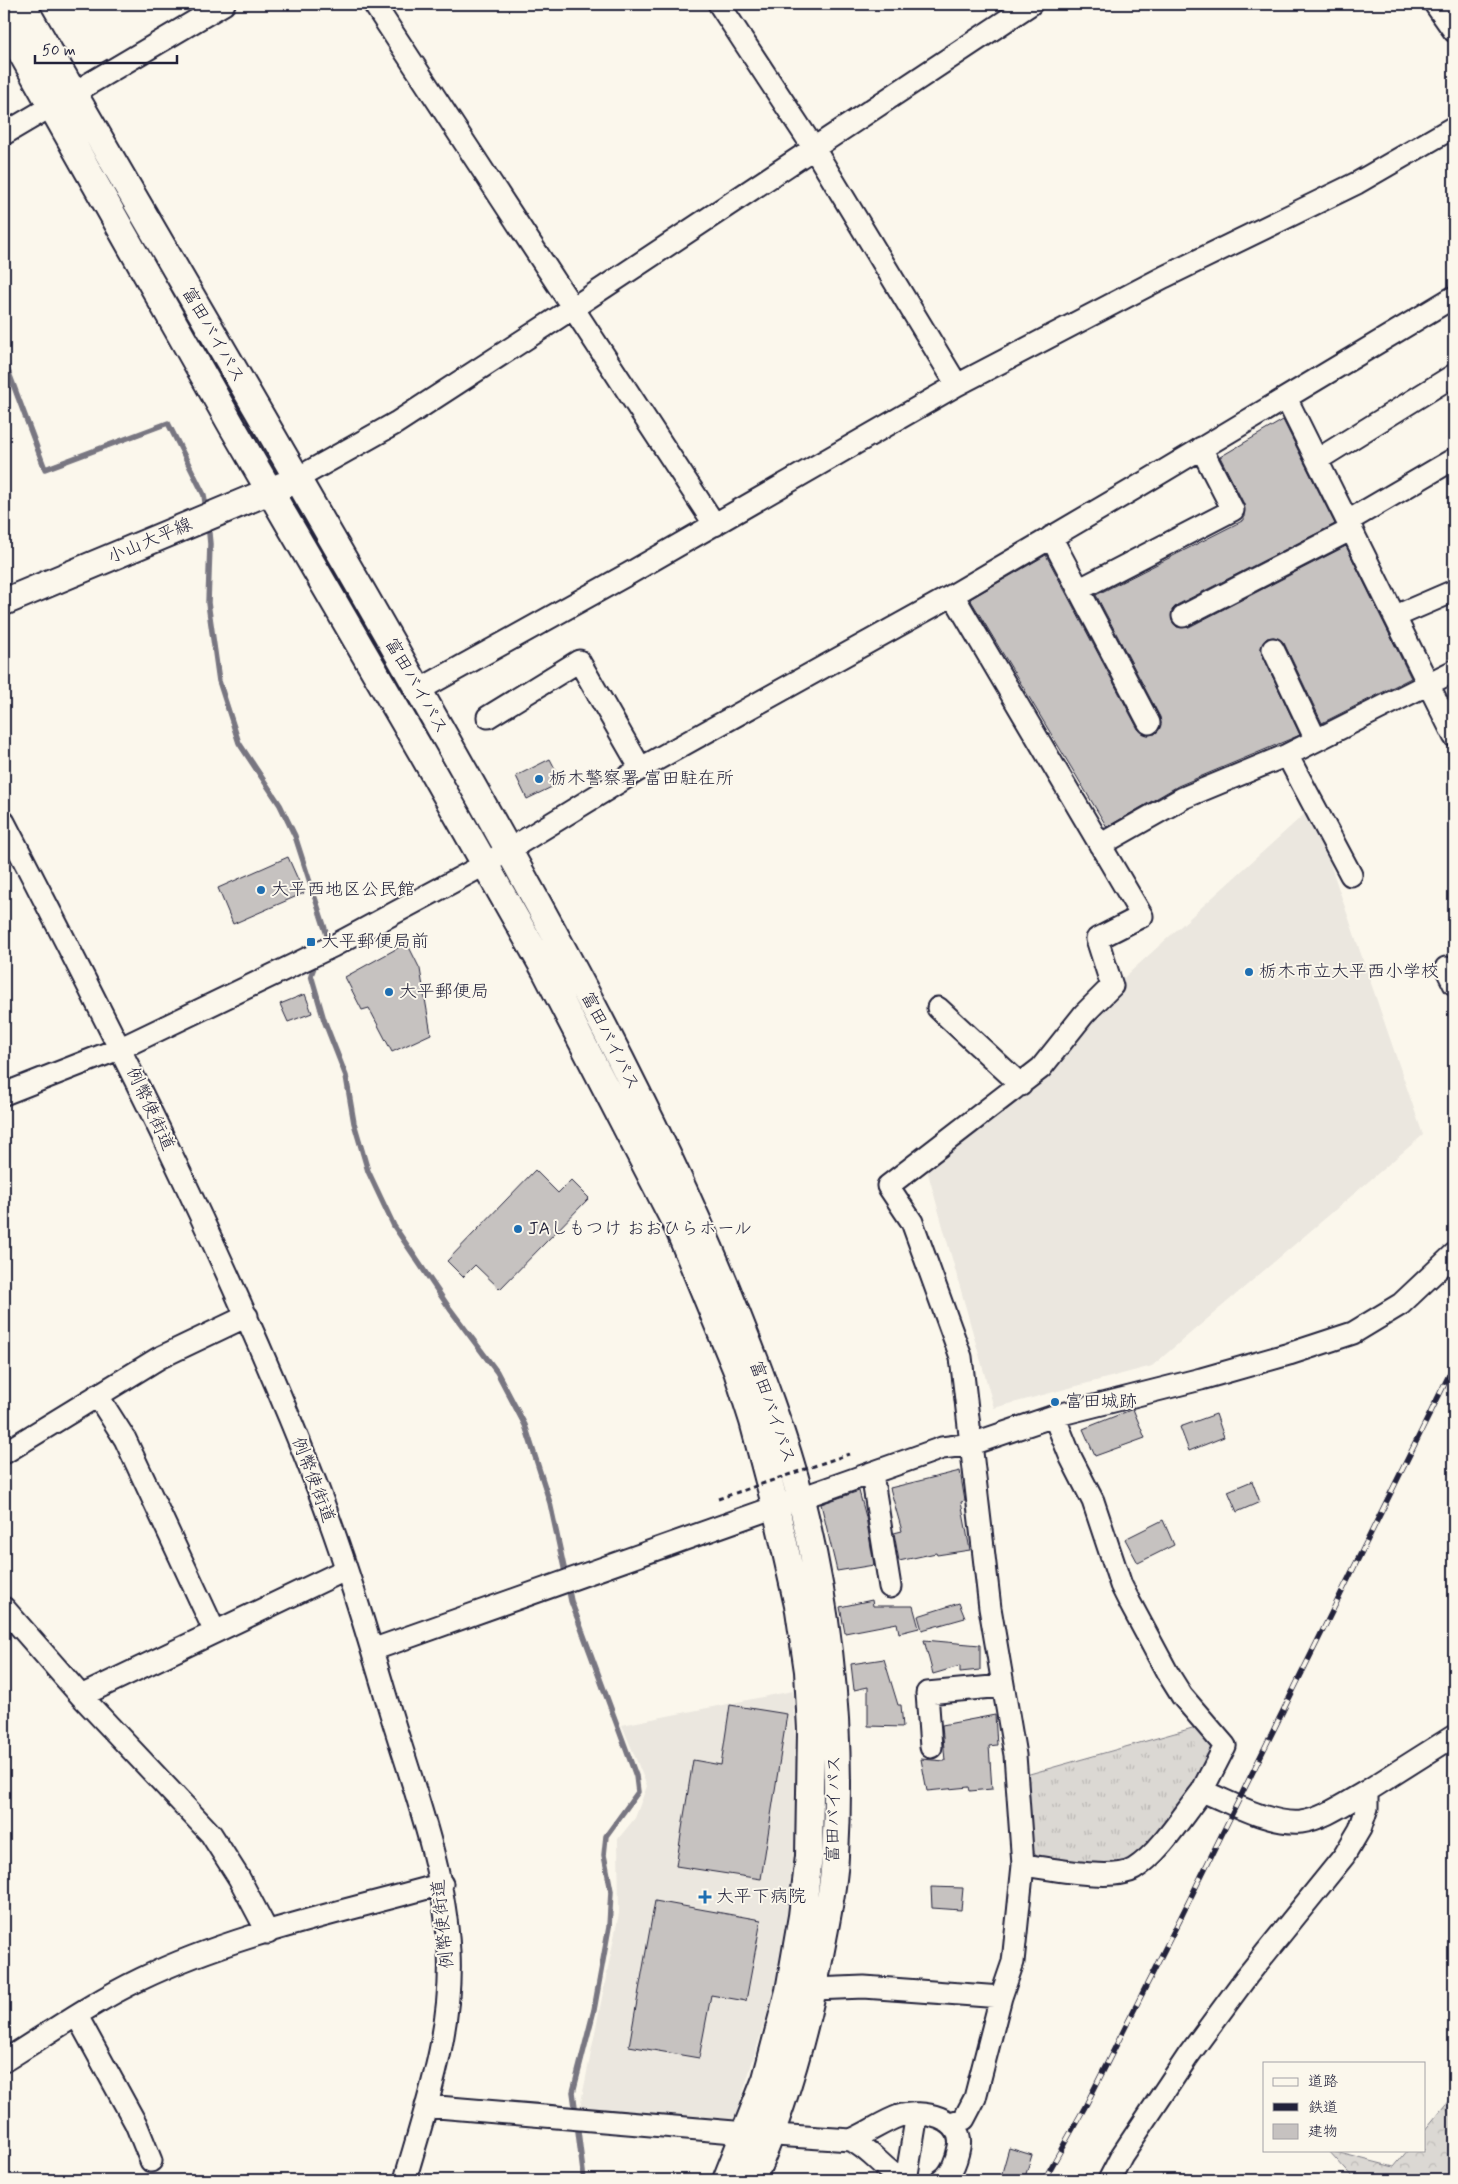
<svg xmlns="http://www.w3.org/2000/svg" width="1458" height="2184" font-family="Mynerve,'Klee One',sans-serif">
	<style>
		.built { fill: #ebe7df }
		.grass { fill: url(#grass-tufts); stroke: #7e7d87 }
		.forest { fill: url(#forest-crowns); stroke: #7e7d87 }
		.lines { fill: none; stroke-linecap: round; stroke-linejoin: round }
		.stream { stroke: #787681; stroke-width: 5.5 }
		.building { fill: #c6c2c0; stroke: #22223b }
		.minor-casing { stroke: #22223b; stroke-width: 25 }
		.major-casing { stroke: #22223b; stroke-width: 30 }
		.minor { stroke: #fbf7ec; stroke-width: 21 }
		.major { stroke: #fbf7ec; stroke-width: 26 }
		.rail-casing { stroke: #22223b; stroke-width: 5.5 }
		.rail { stroke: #fbf7ec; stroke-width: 4; stroke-dasharray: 11; stroke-linecap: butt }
		.path-bridge { stroke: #22223b; stroke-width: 3; stroke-dasharray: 5 4; stroke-linecap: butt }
		.poi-dot { fill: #1f6fb2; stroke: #fbf7ec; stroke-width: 2 }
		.labels { text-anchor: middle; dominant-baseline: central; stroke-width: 4; stroke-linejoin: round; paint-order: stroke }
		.street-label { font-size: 18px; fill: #22223b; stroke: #fbf7ec }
		.poi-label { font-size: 18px; fill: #22223b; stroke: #fbf7ec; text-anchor: start }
	</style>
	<defs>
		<pattern id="grass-tufts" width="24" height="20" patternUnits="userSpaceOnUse" patternTransform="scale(1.25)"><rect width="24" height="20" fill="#dbd8d3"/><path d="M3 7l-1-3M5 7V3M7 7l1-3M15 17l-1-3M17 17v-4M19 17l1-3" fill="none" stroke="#bcb9b6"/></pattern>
		<pattern id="forest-crowns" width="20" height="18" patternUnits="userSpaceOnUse" patternTransform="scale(1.25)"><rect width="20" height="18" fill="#dbd8d3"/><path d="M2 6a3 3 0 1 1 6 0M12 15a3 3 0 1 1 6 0" fill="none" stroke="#bcb9b6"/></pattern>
	</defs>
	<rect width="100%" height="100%" fill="#fbf7ec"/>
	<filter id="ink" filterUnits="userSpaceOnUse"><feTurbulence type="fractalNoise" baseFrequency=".02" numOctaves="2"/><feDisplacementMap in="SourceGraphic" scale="10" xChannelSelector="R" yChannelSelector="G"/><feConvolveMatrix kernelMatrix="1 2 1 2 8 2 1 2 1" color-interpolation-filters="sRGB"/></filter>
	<g filter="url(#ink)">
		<path class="built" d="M1311,808L1423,1135L1152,1366L994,1408L924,1159Z
			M793,1691L797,1785L795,1881L774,1991L735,2119L724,2122L580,2107L619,1913L618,1839L635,1818L647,1786L622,1725Z"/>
		<path class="grass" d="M1196,1727L1214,1752L1196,1790L1131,1865L1042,1861L1030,1847L1026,1775Z"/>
		<path class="forest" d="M1454,2094V2180H1355L1328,2150L1394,2167L1408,2150H1424V2131Z"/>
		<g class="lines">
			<path class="stream" d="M4,360L45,469L168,423L204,495L206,509
				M208,523L210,544L208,603L219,681L239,743L280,805L295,836L327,935L323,944
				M316,962L311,975L324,1020L346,1076L354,1123L368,1171L394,1226L450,1309L497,1372L525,1425L550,1503L566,1577
				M568,1586L571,1601L636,1776L638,1792L606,1836L604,1855L611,1891L609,1927L594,2010L573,2092L576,2114
				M577,2123L584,2180"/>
		</g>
		<path class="building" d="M1283,420L1335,524L1177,605L1172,610V621L1177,627H1189L1346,546L1411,678L1322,723L1284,643L1274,637L1267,638L1261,648L1262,654L1300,735L1178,786L1107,827L970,599L1046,555L1138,729L1148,735L1155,734L1161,724L1160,717L1096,595L1244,520V504L1220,457Z
			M550,759L562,782L527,799L516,776Z
			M288,857L304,893L233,924L218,888Z
			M407,943L420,969L431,1034L392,1052L369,1008L362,1010L345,977Z
			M305,994L312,1013L288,1022L280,1004Z
			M535,1170L558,1193L571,1180L589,1198L500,1289L475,1265L463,1277L447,1261Z
			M1133,1409L1145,1438L1095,1456L1083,1429Z
			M1216,1414L1224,1437L1189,1451L1180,1427Z
			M960,1471L965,1501L961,1502L970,1550L937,1555L936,1553L899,1561L894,1533L902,1531L890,1488Z
			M1252,1481L1260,1502L1237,1512L1228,1491Z
			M859,1491L866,1517L874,1565L837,1571L821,1504Z
			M1163,1520L1174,1545L1138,1563L1125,1539Z
			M872,1600L873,1606H913L919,1628L899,1633L897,1623L845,1633L840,1607Z
			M959,1603L965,1618L922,1630L918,1616Z
			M924,1640L980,1645V1670L960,1672V1666L933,1674Z
			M884,1659L898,1705H901L903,1727L868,1726V1687L854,1690L851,1664Z
			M730,1705L787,1714L761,1879L676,1866L693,1760L721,1765Z
			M995,1715L997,1745L989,1746L992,1789L970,1791L969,1787L927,1791L921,1759L945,1761L942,1725Z
			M931,1887L963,1888L961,1910L932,1908Z
			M655,1901L761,1920L746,2001L711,1995L699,2058L629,2046Z
			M1009,2148L1032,2155L1024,2180H1000Z"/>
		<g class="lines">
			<g class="minor-casing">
				<path id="minor" d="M374,4L715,525
					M719,4L813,147L957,385
					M1435,4L1454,31
					M4,134L224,4
					M1286,398L1454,736
					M1317,460L1454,375
					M296,479L396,423L573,308L1031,4
					M1348,521L1454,459
					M1051,537L1149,723
					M1080,589L1233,510L1201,448
					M1183,616L1352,529
					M1396,616L1454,591
					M1273,649L1316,740
					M419,690L630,573L957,385L1164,277L1357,183L1454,127
					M488,717L579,661L641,769
					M1287,755L1351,875
					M4,822C117,1040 229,1260 318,1489C345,1559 367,1633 388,1704C412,1785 445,1867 449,1952C453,2030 426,2107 405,2180
					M1100,845L1183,798L1287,755L1454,671
					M1446,968L1454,984
					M938,1008L1021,1085
					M4,1094L121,1048L333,946L484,865L645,766L953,595L1132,490L1454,297
					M97,1395L125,1439L215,1632
					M1054,1416L1071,1458L1093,1501L1121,1585L1130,1603L1167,1672L1182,1696L1225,1746L1202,1791C1230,1802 1270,1825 1301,1822C1324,1819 1347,1802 1367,1791
					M4,1453L159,1358L247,1316
					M872,1474L890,1587
					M4,1608L81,1696L211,1834L239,1878L268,1933
					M372,1650L942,1448L972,1444L1054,1416L1201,1379L1289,1354L1353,1333L1401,1304L1454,1254
					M81,1696L345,1570
					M931,1747L927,1693L1003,1686
					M1023,1865C1049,1868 1112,1882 1134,1869C1160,1853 1183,1815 1202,1791
					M814,1989L864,1987L1001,1997
					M77,2016L136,2124L151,2161
					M4,2061C49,2033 93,2002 141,1979C234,1934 343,1912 442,1884
					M426,2106L746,2133L851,2140C871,2150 883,2169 902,2180
					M950,2123L964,2119L975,2098L1001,1997L1013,1962L1023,1865L1015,1755L990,1608L961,1357L912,1222L888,1186L1041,1068L1084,1014L1112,986L1097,939L1142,916L953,595
					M851,2140C868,2133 882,2122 899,2116C921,2109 965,2118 959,2147C957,2158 952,2174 942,2180
					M906,2180L917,2114
					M1109,2180L1122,2155L1188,2056L1247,1976L1344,1856L1360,1829L1367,1808V1791L1454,1736"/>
			</g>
			<g class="major-casing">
				<path id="major" d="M22,4C165,253 312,500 453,751C555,932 657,1115 734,1307C759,1370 784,1434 801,1500C830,1615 842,1737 835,1856C834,1884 828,1912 823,1939C808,2022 786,2103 752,2180
					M4,22L232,426L422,753L545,970L679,1230L737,1371L753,1421L776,1508L799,1610L808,1671L811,1730L809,1856L802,1916L789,1991L766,2079L726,2180
					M4,602L284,485"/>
			</g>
			<use href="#minor" class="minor"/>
			<use href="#major" class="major"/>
			<g class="rail-casing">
				<path id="rail" d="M1044,2180L1086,2105L1182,1915L1454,1365"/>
			</g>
			<use href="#rail" class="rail"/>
			<path class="path-bridge" d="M718,1499L849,1454"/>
		</g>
	</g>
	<g class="poi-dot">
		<circle cx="539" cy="779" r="5"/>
		<circle cx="261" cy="890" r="5"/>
		<rect x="306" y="937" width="10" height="10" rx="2.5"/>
		<circle cx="1249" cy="972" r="5"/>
		<circle cx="389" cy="992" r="5"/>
		<circle cx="518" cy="1229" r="5"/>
		<circle cx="1055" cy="1402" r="5"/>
		<path d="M702.5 1889.5h5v5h5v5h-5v5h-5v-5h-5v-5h5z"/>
	</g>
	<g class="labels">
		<g class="street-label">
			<text transform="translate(213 335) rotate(60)">富田バイパス</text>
			<text transform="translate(150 541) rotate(-23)">小山大平線</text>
			<text transform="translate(416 686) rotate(60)">富田バイパス</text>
			<text transform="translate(610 1041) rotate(63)">富田バイパス</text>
			<text transform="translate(150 1109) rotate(65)">例幣使街道</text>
			<text transform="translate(772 1412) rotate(71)">富田バイパス</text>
			<text transform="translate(313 1480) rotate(69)">例幣使街道</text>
			<text transform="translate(834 1809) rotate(-89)">富田バイパス</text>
			<text transform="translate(443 1924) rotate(-96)">例幣使街道</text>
		</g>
		<g class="poi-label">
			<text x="549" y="779">栃木警察署 富田駐在所</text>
			<text x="271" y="890">大平西地区公民館</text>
			<text x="321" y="942">大平郵便局前</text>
			<text x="1259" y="972">栃木市立大平西小学校</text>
			<text x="399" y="992">大平郵便局</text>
			<text x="528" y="1229">JAしもつけ おおひらホール</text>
			<text x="1065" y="1402">富田城跡</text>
			<text x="716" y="1897">大平下病院</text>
		</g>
	</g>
	<rect width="1458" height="2184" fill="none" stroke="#fbf7ec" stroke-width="20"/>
	<rect x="10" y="10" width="1438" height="2164" fill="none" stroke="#22223b" stroke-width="2" filter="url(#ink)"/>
	<rect x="1263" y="2062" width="162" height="90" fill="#fbf7ec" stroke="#a4a2a5"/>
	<rect x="1273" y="2078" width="25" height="8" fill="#fbf7ec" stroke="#a4a2a5"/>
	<text x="1308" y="2086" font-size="15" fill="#22223b">道路</text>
	<rect x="1273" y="2103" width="25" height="8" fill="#22223b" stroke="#a4a2a5"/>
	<text x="1308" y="2112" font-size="15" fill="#22223b">鉄道</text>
	<rect x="1273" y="2124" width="25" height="15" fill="#c6c2c0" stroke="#a4a2a5"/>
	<text x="1308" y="2136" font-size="15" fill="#22223b">建物</text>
	<path d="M35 55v8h142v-8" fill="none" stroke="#22223b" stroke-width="2.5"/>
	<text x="42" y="55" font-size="15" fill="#22223b" stroke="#fbf7ec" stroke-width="4" paint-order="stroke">50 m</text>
</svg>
